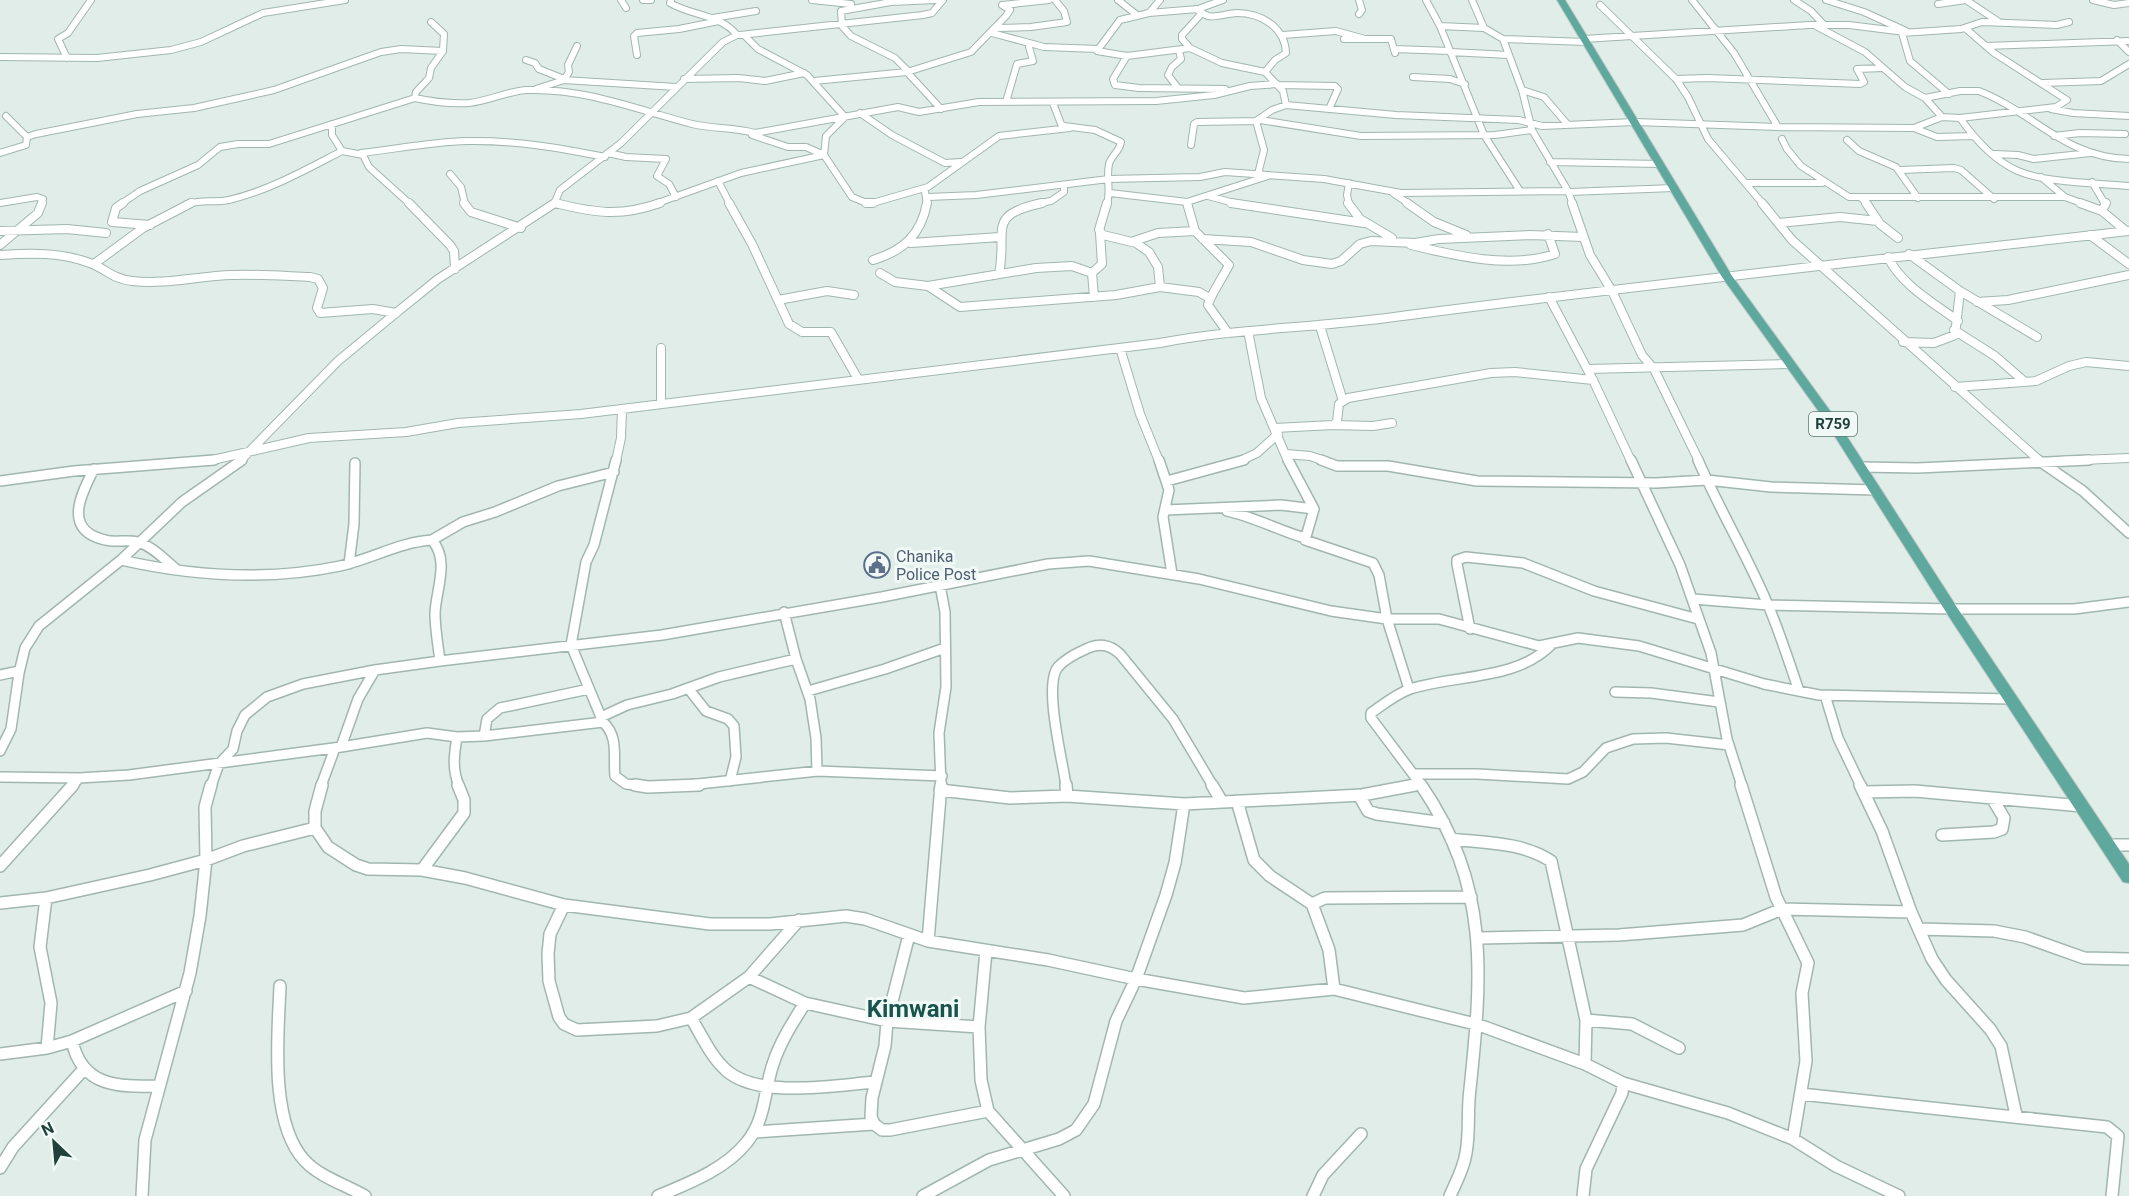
<svg xmlns="http://www.w3.org/2000/svg" width="2129" height="1196" font-family="Roboto,sans-serif">
	<style>
		.lines { fill: none; stroke-linecap: round; stroke-linejoin: round }
		.minor-far3-casing { stroke: #a2b6b1; stroke-width: 8 }
		.minor-far2-casing { stroke: #a2b6b1; stroke-width: 10 }
		.minor-far1-casing { stroke: #a2b6b1; stroke-width: 12 }
		.minor-casing { stroke: #a2b6b1; stroke-width: 14 }
		.primary-casing { stroke: #c0cac8; stroke-width: 2 }
		.minor-far3 { stroke: #fff; stroke-width: 6 }
		.minor-far2 { stroke: #fff; stroke-width: 8 }
		.minor-far1 { stroke: #fff; stroke-width: 9 }
		.minor { stroke: #fff; stroke-width: 11 }
		.primary { fill: #5fa89e; fill-rule: evenodd }
		.labels { text-anchor: middle; dominant-baseline: central; stroke-width: 6; stroke-linejoin: round; paint-order: stroke }
		.shield { fill: #f1f9f6; stroke: #5e7873; stroke-width: 1.5 }
		.shield-label { font-size: 15px; font-weight: bold; fill: #1f403b }
		.service-label { font-size: 16px; fill: #4e5e75; stroke: #f1f9f6; text-anchor: start }
		.near-quarter-label { font-size: 24px; font-weight: bold; fill: #18544d; stroke: #f1f9f6 }
	</style>
	<rect width="100%" height="100%" fill="#e0ede9"/>
	<g class="lines">
		<g class="minor-far3-casing">
			<path id="minor-far3" d="M621,0L626,8
				M643,0H651
				M812,0L851,4
				M1118,0L1137,15
				M1160,0L1149,13L1120,20L1097,51L1127,56L1190,48L1222,63L1265,72
				M1359,0L1362,10L1359,14
				M1426,0L1440,26L1484,135L1520,191
				M1472,0L1484,28
				M1692,0L1734,53L1778,127
				M1794,0L1811,11L1825,26
				M1826,0L1864,12L1906,31
				M1966,0L1999,22
				M2093,0L2114,5L2129,3
				M1938,4L1966,0
				M1003,5L1049,0
				M1600,5L1676,79L1688,97L1708,139L1763,204
				M1196,9C1200,11 1204,15 1208,16C1218,18 1228,13 1237,13C1261,13 1285,27 1286,53L1275,60L1265,72L1283,91L1286,105
				M1149,13L1198,9L1223,0
				M713,18L756,11
				M431,22L444,34L443,51L431,68L429,78L416,92L415,98C433,102 451,104 469,103C489,101 508,91 527,90C585,88 638,110 692,124C713,129 734,127 755,133L898,107L919,112L979,102L1156,101L1214,95L1250,86L1277,84
				M1440,26L1484,28L1503,39L1586,42
				M997,28L1031,27L1067,22L1064,11L1055,0
				M992,33L1044,47L1098,49
				M740,35L923,15L932,13L943,0
				M1283,35L1336,31L1365,39
				M1344,39H1391L1395,53
				M1503,39L1522,90L1532,130L1568,191L1573,204
				M1584,39L1809,25H1849L1905,32
				M2117,40L2129,52
				M1986,46L2129,41
				M1190,48L1182,39V35L1202,13
				M1395,49L1450,51
				M1450,52L1509,55
				M637,55L634,36L637,33L679,29L719,21
				M1127,56L1113,79L1115,85L1139,88L1225,89
				M0,57L97,58L171,50L201,42L263,13L345,0
				M67,58L58,39L68,33L91,0
				M526,60L535,63L539,69L564,79
				M908,71L895,58L851,36L842,26L841,11L891,2L936,0
				M1413,77L1450,79L1465,84
				M684,79L739,78L765,81L804,73
				M1676,79L1707,78L1860,84L1864,82L1857,69L1882,68
				M564,80L569,72L568,65L577,46
				M814,81L907,72
				M2043,83L2101,81L2129,64
				M1278,85L1335,86L1338,89L1329,109
				M1178,88L1168,75L1172,67L1181,59L1179,50
				M536,89L564,80L676,87
				M1522,90L1544,97L1568,125
				M1949,94L1910,61L1902,33L1961,29L1982,22L2057,25L2069,22
				M1925,98L1960,91H1979C2033,112 2065,158 2129,159
				M1006,102L1017,64L1033,61L1029,47
				M1053,103L1061,124L1064,126L1095,130L1121,142C1120,151 1111,156 1109,164C1106,177 1111,191 1107,204
				M941,109L907,72L971,52L1006,16L1010,10L1002,5
				M2051,109L2073,113L2129,116
				M860,113L892,135L945,163L961,162
				M6,116L27,137
				M1942,117L1960,118L2056,107L2067,100L1994,53L1965,28
				M1960,118C1974,138 1995,161 2018,171C2046,183 2098,183 2129,186
				M1260,120L1361,136L1495,135L1532,130
				M1256,121L1264,150L1258,174
				M1914,128L1937,137L1973,136
				M752,135L788,147H806L824,155L852,197L869,204L928,187L999,136L1070,128
				M2054,136L2080,133L2125,134
				M1782,139L1787,149L1801,166L1849,197H2065L2084,204
				M1847,140L1859,151L1896,167L1918,198
				M1191,145L1194,124L1197,122L1256,121L1272,110L1286,105L1396,115L1519,120L1542,126L1635,122L1778,127L1914,128L1942,117L1925,98L1905,87L1865,52L1816,26
				M342,151L363,155L369,167L410,204
				M0,153L26,145L27,137L36,134L137,114L194,108L274,90L381,52L401,49L443,51
				M361,153C396,149 431,142 467,141C514,140 560,148 605,157
				M608,153L626,157L666,159L657,176L669,184L676,197
				M1995,154L2018,155L2034,159L2090,153
				M1550,162L1660,164
				M1900,170L1954,168L1961,170L1994,199
				M450,174L461,187L465,204
				M2041,177L2065,197
				M718,181L730,204
				M2092,182L2105,204
				M1746,183H1822
				M925,192L927,204
				M1569,192L1674,188
				M1110,193L1187,202L1268,176
				M1393,193L1409,204
				M1208,196L1238,204
				M928,197L976,195L1109,179L1200,177L1225,172L1324,179L1401,193L1568,191
				M1861,198L1868,204
				M1187,202L1188,204
				M0,203L37,197L43,199L41,204
				M555,203L560,204
				M121,204L140,191L198,165L220,147L238,144H269L415,98
				M187,204C202,199 215,203 229,200C268,191 307,169 342,151L332,135V124
				M554,204L560,190L621,143L723,42L737,35C720,14 692,16 670,3L671,0
				M655,204L741,173L824,155L826,136L845,117L807,75L758,49L744,35
				M1035,204L1051,201L1064,192V185
				M1349,204L1347,195L1349,183"/>
		</g>
		<g class="minor-far2-casing">
			<path id="minor-far2" d="M123,203L116,208L112,222L150,225
				M409,203L450,245L454,251L455,269
				M464,203L471,212L521,228
				M555,203C595,213 620,217 660,203
				M729,203L752,244L789,324L802,332H831L858,379
				M866,203H873
				M1107,203L1099,230L1103,235L1136,243L1149,252L1158,267L1160,287
				M1187,203L1195,231L1229,265C1224,275 1209,298 1208,305L1228,333
				M1231,203L1364,223
				M1348,203L1360,219L1392,238
				M1407,203L1434,222L1466,235
				M1572,203L1590,255L1612,291L1642,355L1654,369L1699,461
				M1762,203L1792,240L2040,461
				M1866,203L1880,224L1898,238
				M2080,203L2102,211L2126,231
				M2102,211L2106,203
				M1779,223L1840,217L1878,221
				M0,231L67,229L106,233
				M2090,235L2129,264
				M1203,239L1251,242L1303,260L1332,264L1341,261L1360,244L1371,241L1415,243L1439,239L1530,235L1583,237
				M1134,241L1158,233L1195,231
				M911,243L1000,237
				M0,245L38,213L42,203
				M1411,245C1456,256 1510,269 1555,254L1548,234
				M0,255C31,253 60,252 90,263C106,269 113,279 132,281C165,285 198,276 232,275C258,274 284,276 310,277L318,279L323,288L317,308L320,313L373,309L396,313
				M1888,257C1901,285 1934,303 1958,321
				M873,260C903,251 921,235 927,203
				M94,264L143,228L191,203
				M880,273L895,282L928,286L960,307L1116,295L1160,287L1199,292L1209,298
				M1092,273L1102,264L1100,233
				M999,274C1008,230 985,215 1042,203
				M928,286L1036,268L1072,266L1092,273L1094,297
				M1960,291L2037,337
				M1549,297L1593,380L1631,461
				M778,300L827,291L854,295
				M1977,302L2008,300L2129,275
				M1320,326L1343,401
				M1954,330L1995,356L2025,382
				M1248,331L1261,398L1288,461
				M1903,342L1934,343L1955,335L1960,291L1909,254
				M661,348V404
				M1120,348L1140,414L1159,461
				M1588,369L1790,364
				M1955,387L2036,381L2069,366L2086,362L2129,366
				M1333,425L1373,426L1392,423
				M1275,428L1333,425L1337,422L1339,404L1348,398L1491,373L1515,372L1593,380
				M1286,454L1310,456L1325,461
				M208,461L309,438L406,432L458,423L581,414L1160,343C1237,328 1316,328 1394,317C1638,285 1884,259 2129,231
				M240,461L338,361L396,313L438,279L555,203
				M616,461L621,438L622,409
				M1240,461L1257,453L1278,434
				M2057,461L2129,458"/>
		</g>
		<g class="minor-far1-casing">
			<path id="minor-far1" d="M1159,460L1169,490L1163,517L1172,574
				M1288,460L1314,509L1305,540L1373,563L1379,575L1387,619L1409,689
				M1321,460L1337,466H1388L1477,481L1656,483L1707,480L1771,487L1875,490
				M1631,460L1680,565L1711,653L1727,739L1742,786
				M1698,460C1719,509 1747,555 1768,605C1780,633 1789,662 1799,691
				M2038,460L2083,491L2129,533
				M1861,467L1918,468L2089,460
				M94,469C80,496 63,530 105,540C116,543 127,539 138,542C152,546 165,560 176,569
				M0,481L74,471L214,460
				M1167,481L1244,460
				M1165,510L1281,505L1314,509
				M1227,511C1254,517 1278,530 1305,538
				M432,540L463,522L495,512L558,486L614,472
				M121,560C192,576 268,581 340,566C371,559 400,542 432,540C450,561 436,589 435,613C435,629 438,645 440,661
				M349,564L354,524L355,463
				M940,585L945,612L946,687L939,733L941,786
				M1693,599L1768,605L1951,609H2074L2129,602
				M784,612L796,659L810,699L816,738L817,771
				M1470,629L1457,564V560L1466,557L1523,563L1594,591L1698,619
				M0,675L19,671
				M688,688L706,711L728,719L734,726L736,757L730,781
				M808,691L885,669L945,648
				M1615,692L1651,693L1719,702
				M1825,695L1838,738L1861,786
				M601,717L627,705L672,694L719,677L796,659
				M603,722L571,645L586,562L594,545L616,460
				M484,736L487,719L500,708L589,689
				M457,737C454,755 452,769 459,786
				M341,747L358,699L375,670
				M0,751L11,729L19,673L25,648L39,626L121,560L182,502L242,460
				M1413,774H1477L1568,779L1583,772L1606,748L1633,739L1666,738L1729,745
				M0,777L79,778L129,775L341,747L427,733L457,737L484,736L603,722C619,737 613,756 615,776L626,784L645,786
				M72,786L79,778
				M211,786L219,764L233,749L237,731L245,715L267,697L303,684L375,670L440,661L662,635L882,597L1048,564L1089,561L1199,579L1331,611L1387,619H1439L1539,646L1578,638L1639,646L1764,684L1819,695L2011,699
				M321,786L335,748
				M680,786L818,771L942,776
				M1066,786C1063,762 1043,685 1058,667C1065,659 1077,653 1086,649C1099,643 1109,644 1120,654L1173,719L1213,786
				M1407,786L1419,784
				M1422,786L1371,718V713C1384,704 1396,694 1410,689C1457,674 1518,681 1553,643"/>
		</g>
		<g class="minor-casing">
			<path id="minor" d="M322,785L315,811V828L328,847L356,865L368,869L422,870L465,878L564,905L710,924H770L846,916L865,919L928,941L1048,960L1136,979L1244,998L1334,989L1479,1025L1585,1064L1623,1083L1728,1113L1793,1139L1836,1166L1899,1196
				M635,785L648,787L699,785
				M1066,785L1067,796
				M1212,785L1222,802
				M1421,785C1490,886 1482,974 1470,1089C1467,1110 1470,1132 1466,1153C1464,1168 1456,1182 1450,1196
				M1741,785L1776,897L1808,963L1802,993L1806,1061L1793,1139
				M1860,785L1882,831L1911,912L1932,959L1946,980L1990,1029L2001,1046L2016,1115
				M940,790L1010,798L1067,796L1184,804L1362,795L1415,785
				M1864,792L1915,791L2082,806
				M1359,795L1368,811L1377,814L1444,823
				M1237,801L1254,860L1270,876L1312,904
				M1942,835L1994,832L2002,829L2004,818L1992,798
				M1451,839C1485,843 1522,842 1551,861L1586,1020L1585,1064
				M2108,845H2129
				M0,866L73,785
				M422,870L464,813V800L458,785
				M46,898L40,947L51,1003L47,1048
				M0,903L46,898L150,875L206,860L243,846L315,828
				M564,905L550,934L548,954L549,981L559,1017L564,1024L577,1030L657,1026L691,1018L749,977L799,920
				M1919,929L1994,931L2025,937L2084,958L2129,959
				M909,935L887,1021L885,1046L872,1098L871,1117L874,1124L882,1130H890L988,1111
				M1480,938L1619,935L1743,925L1782,909L1911,912
				M928,941L941,785
				M986,951L979,1027L981,1080L988,1111L1064,1196
				M749,977L805,1003L887,1021L979,1027
				M280,986C278,1035 269,1123 305,1161C320,1177 346,1185 365,1196
				M1334,989L1329,950L1312,904L1325,898L1471,897
				M691,1018C702,1036 711,1057 727,1071C760,1099 836,1085 876,1082
				M1586,1020L1632,1024L1679,1048
				M72,1041C82,1087 118,1087 158,1086
				M0,1054L47,1048L72,1041L186,991
				M1801,1094L2107,1127L2118,1136L2112,1196
				M755,1132L874,1124
				M0,1168L13,1147L84,1069
				M142,1196L145,1140L190,973L200,916L206,860L205,807L211,785
				M658,1196C689,1183 726,1169 747,1142C766,1119 764,1090 773,1064C780,1042 793,1022 805,1003
				M923,1196L989,1160L1059,1139L1076,1130L1094,1104L1116,1021L1136,979L1166,895L1175,863L1184,804
				M1313,1196L1323,1175L1361,1134
				M1583,1196L1586,1169L1622,1093L1623,1083"/>
		</g>
		<g class="primary-casing">
			<path id="primary" d="M1557,0H1565L1732,276L1833,415L1956,606L2129,864V883L2123,882L1946,612L1822,416L1722,277Z"/>
		</g>
		<use href="#minor-far3" class="minor-far3"/>
		<use href="#minor-far2" class="minor-far2"/>
		<use href="#minor-far1" class="minor-far1"/>
		<use href="#minor" class="minor"/>
		<use href="#primary" class="primary"/>
	</g>
	<defs>
		<g id="civic-ring" transform="scale(1.35)"><circle r="9.5" fill="#f1f9f6" stroke="#5c6f8a" stroke-width="1.5"/><path d="M-.6-6.5H3V-4.5H.6V-3L4-1V1h2V6H-6V1h2V-1L-.6-3ZM-1.2 2.5V6h2.4V2.5Z" fill="#5c6f8a"/></g>
	</defs>
	<g fill-rule="evenodd">
		<use href="#civic-ring" x="877" y="565"/>
	</g>
	<g class="labels">
		<rect class="shield" x="1809" y="412" width="48" height="24" rx="4.5"/>
		<g class="shield-label">
			<text x="1833" y="424">R759</text>
		</g>
		<g class="service-label">
			<text x="896" y="556">Chanika<tspan x="896" dy="18">Police Post</tspan></text>
		</g>
		<g class="near-quarter-label">
			<text x="913" y="1009">Kimwani</text>
		</g>
	</g>
	<g transform="translate(54 1142) rotate(334)" stroke="#f1f9f6" stroke-width="4.5" paint-order="stroke">
	<path d="M0-4.5L10 22L0 15L-10 22Z" fill="#1f403b"/>
	<text y="-9" font-size="16" font-weight="bold" text-anchor="middle" fill="#1f403b">N</text>
	</g>
</svg>
